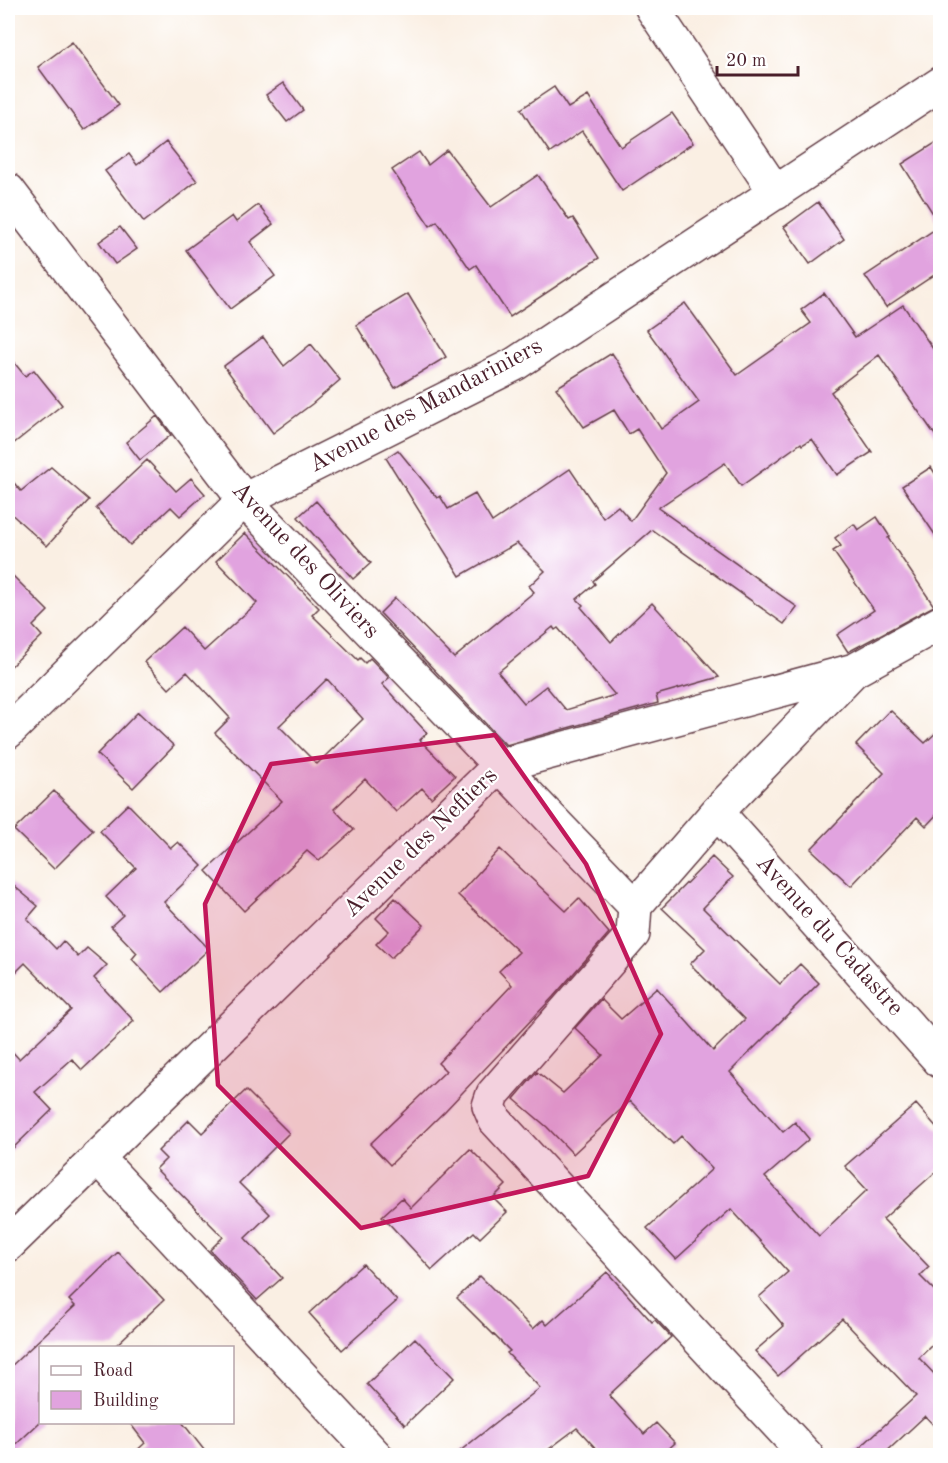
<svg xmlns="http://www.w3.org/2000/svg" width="948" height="1463" font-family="'Old Standard TT',serif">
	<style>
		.building { fill: #e1a3df; fill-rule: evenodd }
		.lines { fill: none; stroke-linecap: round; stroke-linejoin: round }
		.street-casing { stroke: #643e47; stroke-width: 36 }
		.street { stroke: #fff; stroke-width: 33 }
		.marked { fill: #c2185b; fill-opacity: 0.2; stroke: #c2185b; stroke-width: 4.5; stroke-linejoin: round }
		.labels { text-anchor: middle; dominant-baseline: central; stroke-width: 4.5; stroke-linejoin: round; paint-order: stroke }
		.street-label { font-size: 24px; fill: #4a1f2b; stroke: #fff }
	</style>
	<rect width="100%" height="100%" fill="#fff"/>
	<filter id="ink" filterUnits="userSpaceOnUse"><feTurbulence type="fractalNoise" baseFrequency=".0167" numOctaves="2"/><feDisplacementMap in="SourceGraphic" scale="12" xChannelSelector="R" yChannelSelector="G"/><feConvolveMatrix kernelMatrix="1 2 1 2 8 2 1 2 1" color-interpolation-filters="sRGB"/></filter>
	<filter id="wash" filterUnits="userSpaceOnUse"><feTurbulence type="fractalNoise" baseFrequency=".008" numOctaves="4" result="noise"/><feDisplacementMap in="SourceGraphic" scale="24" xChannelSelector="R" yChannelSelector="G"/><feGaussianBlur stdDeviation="1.35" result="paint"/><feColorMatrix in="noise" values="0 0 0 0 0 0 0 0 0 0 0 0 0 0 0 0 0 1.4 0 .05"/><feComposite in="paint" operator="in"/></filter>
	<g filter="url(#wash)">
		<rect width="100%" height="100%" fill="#faefe3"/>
		<g id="blocks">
			<path class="building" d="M72,42L119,105L84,130L38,67Z
				M283,83L303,110L287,122L266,95Z
				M554,87L568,108L588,96L621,147L672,113L693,143L622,191L582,131L550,153L535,131L521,109Z
				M940,140V225L902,164Z
				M166,142L197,181L144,222L105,171L129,154L137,165Z
				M447,150L491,207L538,175L569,220L573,218L599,258L510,317L476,265L470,269L437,221L430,226L392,170L419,152L428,165Z
				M818,202L844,239L810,264L784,227Z
				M258,205L273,224L250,242L275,276L230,309L186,250L232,216L236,222Z
				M940,226V271L886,307L865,276Z
				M120,227L137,249L115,264L99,242Z
				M824,293L855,337L903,305L940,359V442L879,355L831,392L872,452L837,475L812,439L802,445L801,443L741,486L725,463L658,508L797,607L784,624L652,530L593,581L595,584L577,599L583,605L581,607L611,642L652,603L719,677L656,695L658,703L506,745L380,613L395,598L454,658L534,592L529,586L545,571L517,543L460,576L386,458L398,450L437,498L440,496L448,509L475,494L492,522L570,469L603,518L618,506L631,521L666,473L637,429L629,434L614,410L584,427L556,388L612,353L661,429L699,402L647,330L685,303L737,375L811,323L801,310ZM553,627L555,630L558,628L615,695L566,710L546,686L524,703L498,672Z
				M408,294L446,357L395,388L356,325Z
				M263,337L284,366L311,344L340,380L312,404L273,433L224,366Z
				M8,355L25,376L34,370L62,405L8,448Z
				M157,416L171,435L140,460L126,442Z
				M147,460L176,491L191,478L205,494L180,516L171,507L130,545L96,508Z
				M51,467L89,500L47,546L8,511V476L21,491Z
				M931,467L940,481V542L902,486Z
				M316,501L371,563L353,579L298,517Z
				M877,517L890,537L888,538L934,606L848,652L837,635L874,610L833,551L841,546L835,538L854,524L858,530Z
				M245,533L319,608L312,615L358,660L360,658L365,663L370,658L389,678L382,684L427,733L420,740L455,776L431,798L422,788L396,812L365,779L334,809L354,830L319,861L307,851L244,911L206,871L282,801L215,733L230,718L187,672L169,689L144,662L182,627L204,651L257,603L216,561ZM327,679L363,719L317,764L279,726Z
				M8,571L48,611L33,626L42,636L8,669Z
				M890,710L925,743L940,729V811L926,826L917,817L851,886L811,849L884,773L856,745Z
				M138,712L174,746L133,788L97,754Z
				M54,791L93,830L54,869L14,830Z
				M128,804L171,848L178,842L202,866L164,902L209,949L163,992L132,959L137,953L111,926L123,915L106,897L136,868L100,831Z
				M500,849L566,911L579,898L609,933L553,997L445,1111L390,1165L370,1144L446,1071L438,1063L512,985L499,971L519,952L458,895Z
				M712,857L733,877L703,908L780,984L800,964L819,983L730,1072L783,1132L795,1122L809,1139L765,1177L819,1236L867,1190L845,1166L916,1104L940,1131V1168L883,1219L929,1267L920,1276L940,1296V1337L919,1358L940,1380V1432L925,1416L883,1455H852L916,1396L842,1319L778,1376L755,1351L784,1326L759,1297L788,1272L731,1209L676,1259L647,1228L712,1169L681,1136L673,1144L630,1101L573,1154L547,1127L514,1099L537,1072L563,1093L603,1055L575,1028L601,999L621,1019L657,988L713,1051L745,1019L690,964L705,949L662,908Z
				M8,881L38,906L27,919L56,949L63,941L78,957L87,948L107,965L94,978L134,1021L82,1070L72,1059L35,1092L52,1110L8,1153V1047L19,1059L71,1010L25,963L8,980Z
				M395,898L424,925L391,958L376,944L389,931L376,918Z
				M246,1090L289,1133L239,1183L270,1214L245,1238L282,1278L257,1300L210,1250L223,1237L156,1169L166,1159L158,1151L189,1120L202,1133Z
				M470,1149L506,1185L493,1198L507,1212L480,1238L474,1232L432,1270L382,1216L402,1198L411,1208Z
				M118,1252L164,1300L114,1347H40V1422L8,1452V1369L75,1306L69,1300Z
				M363,1264L397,1301L342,1350L309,1313Z
				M607,1272L652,1322L655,1320L671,1337L609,1395L644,1434L656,1423L675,1443L663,1454L664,1455H602L577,1428L541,1455H455L540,1388L507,1353L510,1351L457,1298L480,1276L533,1329L543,1320L547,1325Z
				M415,1338L454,1378L405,1425L367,1384Z
				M129,1422H182L208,1455H132L145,1443Z"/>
		</g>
	</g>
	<g filter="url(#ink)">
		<use href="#blocks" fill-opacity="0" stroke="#643e47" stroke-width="1.5"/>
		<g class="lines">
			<g class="street-casing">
				<path id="street" d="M652,8L776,193
					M8,190L244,500L635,906
					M8,732L244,500L515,364L940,84
					M717,812L940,1061
					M97,1157L376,1456
					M8,1245L499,766L855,670L940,623
					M807,1456L495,1120L489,1106L493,1094L633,934L635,906L717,812L853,671"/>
			</g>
			<use href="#street" class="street"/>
		</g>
	</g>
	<path class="marked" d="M495,735L586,864L661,1034L588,1176L361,1228L218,1085L205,904L271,764Z"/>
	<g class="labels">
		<g class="street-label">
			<text transform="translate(426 406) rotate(-28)">Avenue des Mandariniers</text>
			<text transform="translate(305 561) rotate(47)">Avenue des Oliviers</text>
			<text transform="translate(421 843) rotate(-44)">Avenue des Nefliers</text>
			<text transform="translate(829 936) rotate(48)">Avenue du Cadastre</text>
		</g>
	</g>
	<rect width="948" height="1463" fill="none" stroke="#fff" stroke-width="30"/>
	<rect x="39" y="1346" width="195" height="78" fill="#ffffff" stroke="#b7a5aa" stroke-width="1.5"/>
	<rect x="51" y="1366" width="30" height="9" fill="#ffffff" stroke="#b7a5aa" stroke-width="1.5"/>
	<text x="93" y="1376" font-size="18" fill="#4a1f2b">Road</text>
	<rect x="51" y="1391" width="30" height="18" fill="#e1a3df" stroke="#b7a5aa" stroke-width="1.5"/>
	<text x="93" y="1406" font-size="18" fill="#4a1f2b">Building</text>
	<path d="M717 66v9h81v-9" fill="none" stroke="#4a1f2b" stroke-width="3"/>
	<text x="726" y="66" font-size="18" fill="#4a1f2b" stroke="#ffffff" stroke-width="4.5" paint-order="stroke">20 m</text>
</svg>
